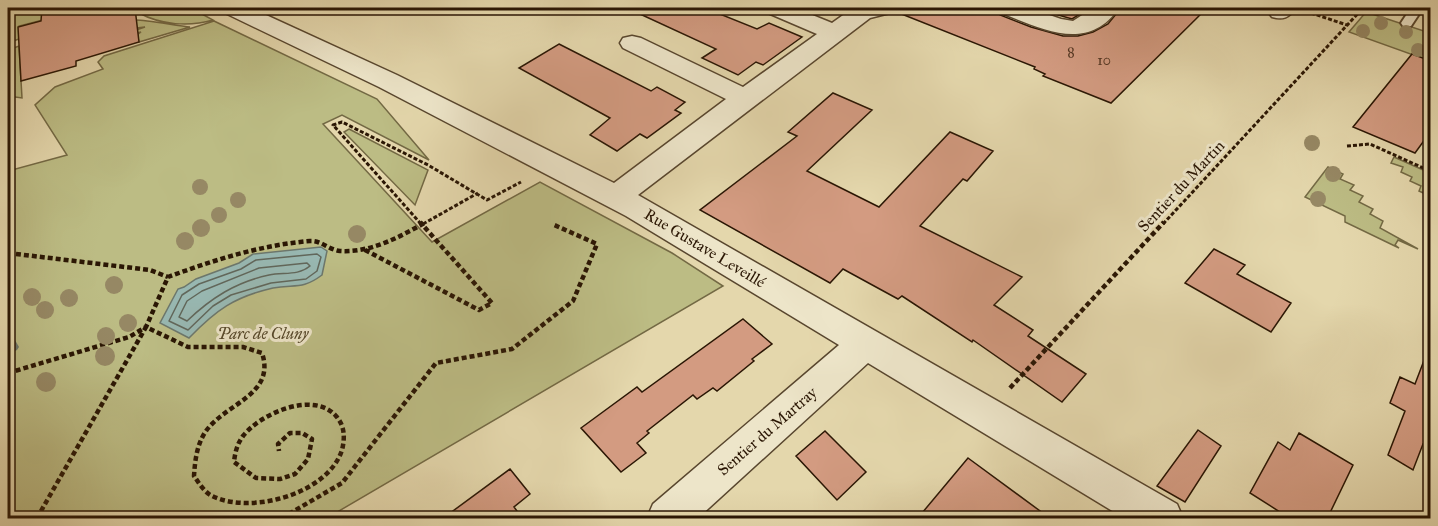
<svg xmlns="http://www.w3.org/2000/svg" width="1438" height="526" font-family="'IM FELL Great Primer',serif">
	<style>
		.green { fill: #bcbc84; stroke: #736944; stroke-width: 1.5 }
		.water { fill: #98b8b2; stroke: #6c776c; stroke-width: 1.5 }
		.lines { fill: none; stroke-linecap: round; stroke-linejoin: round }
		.shore { stroke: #61675b; stroke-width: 1.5 }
		.stream { fill: #6c776c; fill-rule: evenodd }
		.building { fill: #d39b81; stroke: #2a1604; stroke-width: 1.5 }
		.lane-casing { stroke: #58462e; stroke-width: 4 }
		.street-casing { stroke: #58462e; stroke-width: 3 }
		.path-far1 { stroke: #2a1604; stroke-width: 3; stroke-dasharray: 4 2; stroke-linecap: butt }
		.path { stroke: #2a1604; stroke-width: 4.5; stroke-dasharray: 5 3; stroke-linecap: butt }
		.lane { fill: #ede5c9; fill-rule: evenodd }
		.street { fill: #ede5c9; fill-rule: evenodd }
		.tree { fill: #968864 }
		.labels { text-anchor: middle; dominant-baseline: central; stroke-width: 6; stroke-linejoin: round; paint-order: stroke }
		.number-label { font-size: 14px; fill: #543723 }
		.street-label { font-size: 16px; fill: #2a1604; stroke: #ede5c9 }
		.park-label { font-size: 16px; font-style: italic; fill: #56482a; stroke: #ede5c9 }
	</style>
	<rect width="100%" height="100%" fill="#e4d7ac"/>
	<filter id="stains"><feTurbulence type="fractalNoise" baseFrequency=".00333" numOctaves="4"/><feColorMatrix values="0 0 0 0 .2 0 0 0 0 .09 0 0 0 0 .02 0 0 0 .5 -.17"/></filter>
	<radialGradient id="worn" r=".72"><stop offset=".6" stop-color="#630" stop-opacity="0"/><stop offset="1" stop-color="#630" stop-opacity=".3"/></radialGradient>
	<path class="green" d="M32,8H42L43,20L19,26V39L8,43V14Z
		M138,8H191L213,20C189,27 161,25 139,13Z
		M1366,12L1430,33V61L1349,32Z
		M134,20C142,19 178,26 190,27L139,42L137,35L141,32L137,33L136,30L145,27L136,28Z
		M214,21L377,99L429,160L342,115L323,124L432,242L540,182L672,253L723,286L327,518H8V171L67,155L35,105L55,87L103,69L98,62L104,56Z
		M19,46L22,98L8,96V50Z
		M349,129L428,170L415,205L344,132Z
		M1394,157L1430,173V196L1419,191L1421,186L1410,181L1412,177L1401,172L1403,167L1391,163Z
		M1328,167L1343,174L1340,179L1354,185L1350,190L1363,196L1359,202L1373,209L1370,214L1383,221L1380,228L1418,249L1398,240L1395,245L1399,248L1345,222V216L1305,197Z"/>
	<path class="water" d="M321,247L327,251L322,275C302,290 295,284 273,288C234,297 216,310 189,338L160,323L178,289L184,287L196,279L239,263L253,254Z"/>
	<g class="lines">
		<path class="shore" d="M317,254L321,257L317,271L306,279L271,283L231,295L213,306L188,330L169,321L182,295L199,284L241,269L256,260Z
			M307,263L310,266C298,276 284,272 269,275C236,282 211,298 187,321L179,317L187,301L202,291L259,268Z"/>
		<path class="stream" d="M8,333L12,335L19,347L17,350L13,352L8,348Z"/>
	</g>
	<path class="building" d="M42,8H135L139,42L76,61V66L21,81L18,27L41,21Z
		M627,8H705L757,29L769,23L802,37L763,65L756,62L738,75L702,58L716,49Z
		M895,8H995L1000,15L1031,27L1063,36H1078L1093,32L1108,24L1121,8H1207L1111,103L1043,76L1045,74L1034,69L1035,67L894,11Z
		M1034,8H1090L1072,19Z
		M559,44L651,91L657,87L685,102L675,110L681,113L647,138L640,134L617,151L590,135L610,118L519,68Z
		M1412,54L1431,61V131L1415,153L1353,127Z
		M833,93L872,110L807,171L879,207L950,132L993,151L967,181L963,179L920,226L1022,277L994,305L1033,330L1028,336L1086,374L1062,402L973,340L972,342L902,296L898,299L843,269L830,283L700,210L797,136L788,132Z
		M1214,249L1245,265L1237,274L1291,303L1271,332L1185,283Z
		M743,319L772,344L752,359L754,361L717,391L713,388L697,399L693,395L647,431L649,433L637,443L646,453L621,472L581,428L637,387L642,392Z
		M1428,350H1431V448L1423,444L1413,470L1388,455L1405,411L1390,403L1400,377L1415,384Z
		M1198,430L1221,446L1185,502L1157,486Z
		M825,431L866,472L837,500L796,456Z
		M1299,433L1353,465L1327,519H1291L1250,493L1278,442L1290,450Z
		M968,458L1051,519H917Z
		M510,469L530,494L514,507L523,519H442Z"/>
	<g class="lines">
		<g class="lane-casing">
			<path id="lane" d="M1411,8H1423L1411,26H1403L1401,23Z"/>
		</g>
		<g class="street-casing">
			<path id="street" d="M221,8H251L397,75L614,183L726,99L623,48L620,43L623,38L632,36L641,38L743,87L817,34L768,13L765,8H795L832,23L853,8H893L890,13L870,18L638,195L1177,504L1183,518H1124L868,363L698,518H647L653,504L839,345L626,216L379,87L225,13Z
				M997,8H1029L1061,19L1073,21L1093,8H1119C1087,54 1041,28 1001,13Z
				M1271,8H1296C1289,18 1283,20 1272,17L1268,12Z"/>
		</g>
		<path class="path-far1" d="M1311,13L1347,25
			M1347,146L1370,144L1430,171
			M421,224L333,125L342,122L428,165L487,200L521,182
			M423,224L478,193
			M1163,224L1363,8"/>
		<path class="path" d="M365,250L479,310L492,303L420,222
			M8,253L150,270L168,277
			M8,373L129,337L146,327L168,277C214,260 261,245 310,241C321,240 329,250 340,251C370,253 400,237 426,222
			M1010,388L1164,222
			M37,518L146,327L188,347H243L262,353C276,395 226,403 206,431C197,444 195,460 194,476C199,483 204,492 212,496C251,515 328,494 342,450C345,438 345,426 336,416C313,390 260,414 243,436C237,444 235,453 234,462L256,478L280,479L295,474L308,459L312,439L302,433H290L278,444L279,451
			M282,518L342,483L436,363L512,349L573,301L597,244L552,224"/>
		<use href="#lane" class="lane"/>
		<use href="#street" class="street"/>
	</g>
	<g class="tree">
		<circle cx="1381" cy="23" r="7"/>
		<circle cx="1363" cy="31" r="7"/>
		<circle cx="1406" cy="32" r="7"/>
		<circle cx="1418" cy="50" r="7"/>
		<circle cx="1312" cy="143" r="8"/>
		<circle cx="1333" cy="174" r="8"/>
		<circle cx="200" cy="187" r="8"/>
		<circle cx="1318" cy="199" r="8"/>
		<circle cx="238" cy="200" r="8"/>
		<circle cx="219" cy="215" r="8"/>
		<circle cx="201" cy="228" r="9"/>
		<circle cx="357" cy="234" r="9"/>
		<circle cx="185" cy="241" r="9"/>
		<circle cx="114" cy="285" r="9"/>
		<circle cx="32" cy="297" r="9"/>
		<circle cx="69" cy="298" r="9"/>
		<circle cx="45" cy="310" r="9"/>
		<circle cx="128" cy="323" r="9"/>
		<circle cx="106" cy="336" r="9"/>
		<circle cx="105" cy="356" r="10"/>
		<circle cx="46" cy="382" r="10"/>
	</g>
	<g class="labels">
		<g class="number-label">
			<text x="1071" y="52">8</text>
			<text x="1104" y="60">10</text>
		</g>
		<g class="street-label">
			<text transform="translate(1181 186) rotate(-47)">Sentier du Martin</text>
			<text transform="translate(705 248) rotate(31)">Rue Gustave Leveillé</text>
			<text transform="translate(767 431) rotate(-41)">Sentier du Martray</text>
		</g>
		<g class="park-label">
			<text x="263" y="333">Parc de Cluny</text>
		</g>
	</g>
	<rect width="1438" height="526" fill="none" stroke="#e4d7ac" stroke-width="30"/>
	<rect x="9" y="9" width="1420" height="508" fill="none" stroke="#2a1604" stroke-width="3"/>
	<rect x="15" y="15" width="1408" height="496" fill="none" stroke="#2a1604" stroke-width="1.5"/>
	<rect width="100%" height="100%" filter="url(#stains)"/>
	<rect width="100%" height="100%" fill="url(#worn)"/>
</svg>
